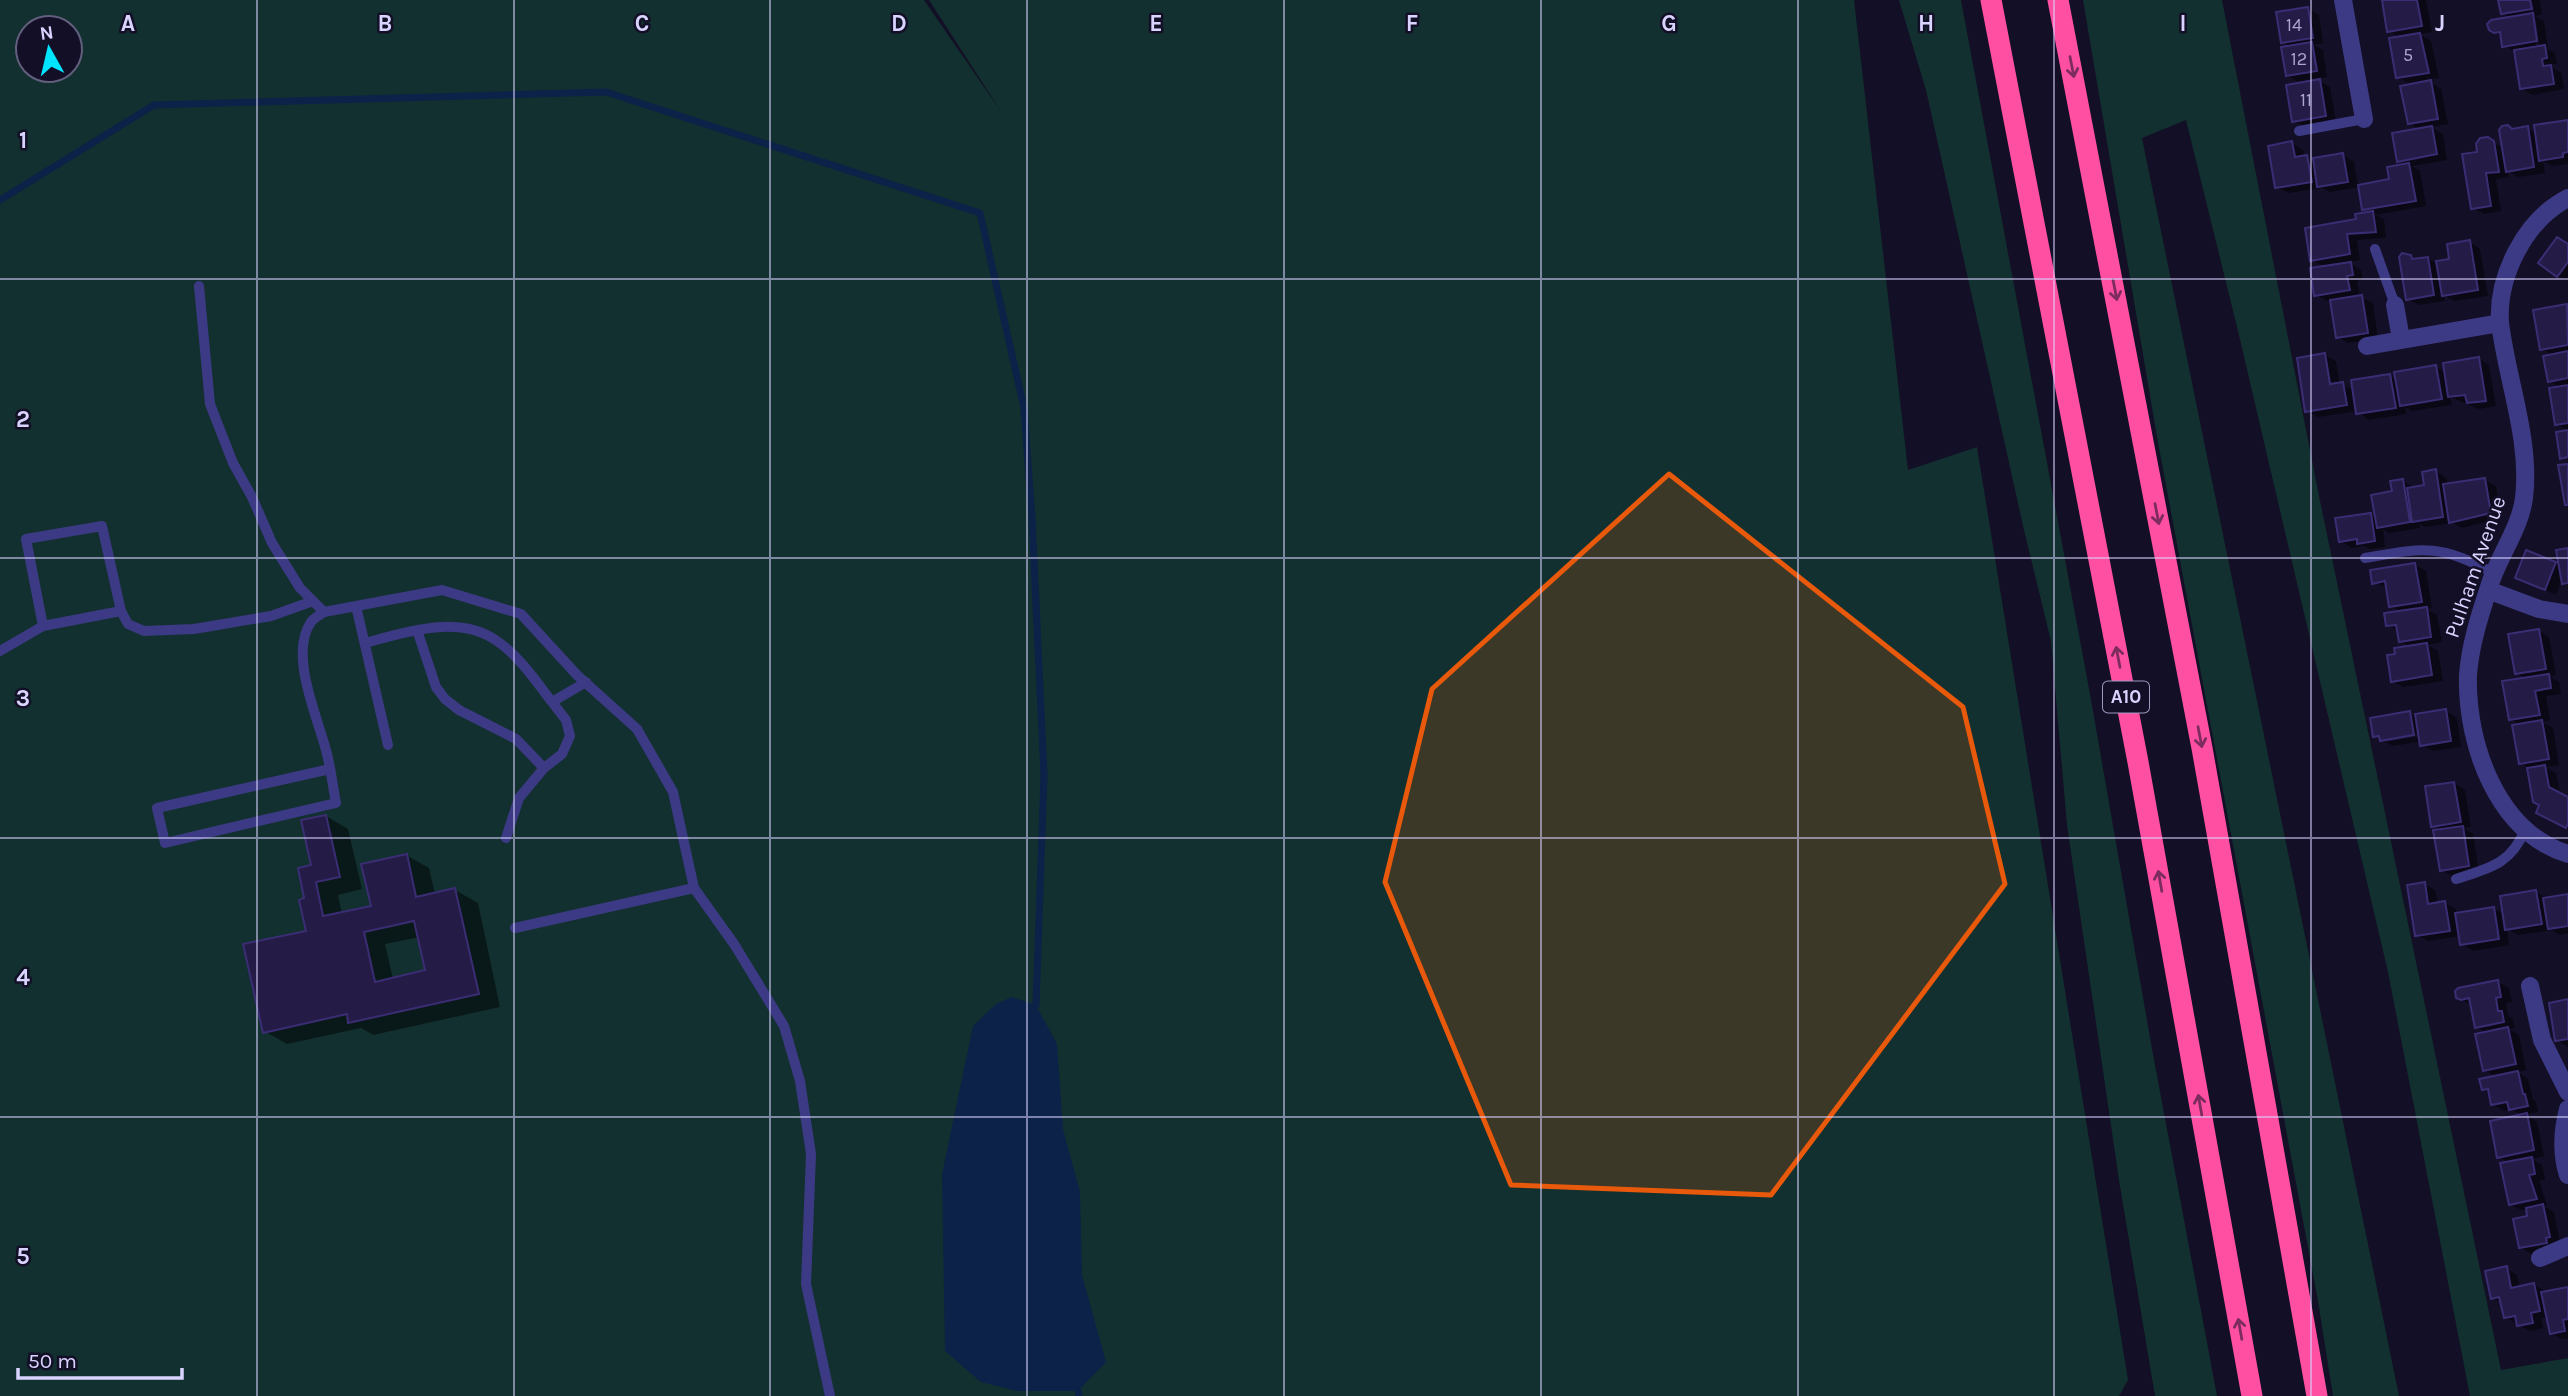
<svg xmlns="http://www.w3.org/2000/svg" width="2568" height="1396" font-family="Karla,sans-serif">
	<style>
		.green { fill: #12302f; fill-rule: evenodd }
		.water { fill: #0c2248 }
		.shadow { fill: #0007; fill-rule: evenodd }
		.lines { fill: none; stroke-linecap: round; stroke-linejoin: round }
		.stream { stroke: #0c2248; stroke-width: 7 }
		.building { fill: #241b47; stroke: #3b2d73; stroke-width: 2; fill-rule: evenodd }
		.lane { stroke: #3d3a85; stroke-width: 10 }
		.street { stroke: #3d3a85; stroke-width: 18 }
		.highway { stroke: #ff4fa3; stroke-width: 21 }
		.oneway { stroke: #7d2c5e }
		.marked { fill: #e8590c; fill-opacity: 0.2; stroke: #e8590c; stroke-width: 5; stroke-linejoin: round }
		.grid { fill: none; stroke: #d9d4ff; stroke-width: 2; stroke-opacity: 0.55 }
		.labels { text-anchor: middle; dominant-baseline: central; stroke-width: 5; stroke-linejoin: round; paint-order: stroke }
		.number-label { font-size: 18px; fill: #aca6d1 }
		.shield { fill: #130f26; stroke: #9e99be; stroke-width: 2 }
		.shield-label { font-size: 19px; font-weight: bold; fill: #d9d4ff }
		.street-label { font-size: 21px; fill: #d9d4ff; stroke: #130f26 }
		.grid-label { font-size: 23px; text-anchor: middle; font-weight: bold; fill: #d9d4ff; stroke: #130f26; stroke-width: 5; stroke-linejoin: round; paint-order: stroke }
	</style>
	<rect width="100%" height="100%" fill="#130f26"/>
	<path class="green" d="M0,0H924L1002,113L929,0H1854L1908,470L1977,447L2128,1380L2119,1396H0ZM28,28H70V70H28Z
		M1899,0H1961L2090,694L2152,1049L2217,1396H2155L2119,1180L2067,825L2051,641L2024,530L1926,90Z
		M2083,0H2222L2319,496L2501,1370L2568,1358V1396H2470L2388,972L2238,331L2186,120L2142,138L2399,1396H2333L2318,1301L2157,437Z"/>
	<path class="water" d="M1012,997L1036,1005L1057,1044L1063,1129L1080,1192L1082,1275L1106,1362L1078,1391H1017L981,1382L945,1351L942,1174L973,1026L996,1004Z"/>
	<path class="shadow" d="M2384,0H2426L2432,32L2419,34L2431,41L2439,78L2427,80L2441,89L2448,124L2431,127L2443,134L2447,160L2412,166L2420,171L2426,206L2376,215L2384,219L2386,238L2357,240L2360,260L2348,262L2361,270L2363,280L2357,281L2360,297L2373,303L2378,338L2348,343L2337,337L2332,300L2327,301L2316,295L2325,267L2312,260L2358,221L2372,213L2364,209L2360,187L2330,192L2322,188L2288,193L2277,187L2292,143L2303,150L2304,157L2315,162L2343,155L2354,162L2358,187L2391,181L2406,165L2399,161L2421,130L2409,123L2412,85L2397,77L2401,38L2389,31Z
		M2493,0H2529L2531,18L2535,16L2544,21L2548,49L2555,53L2557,64H2552L2553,68L2561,73L2564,89L2532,95L2521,88L2516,52L2504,46L2503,37L2490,29L2512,18L2502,13L2500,1ZM2532,20H2536L2540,49L2537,50Z
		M2532,0H2540L2542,14L2535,16Z
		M2308,8L2319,15L2323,43L2314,45L2323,50L2327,77L2316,79L2330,87L2336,122L2305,127L2294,121L2302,84L2287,75L2291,47L2282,42Z
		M2568,121V164L2552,166L2543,161L2545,173L2518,177L2508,171L2509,177L2496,179L2501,211L2484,214L2473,208L2479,153L2488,139L2504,149L2514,130L2527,128L2537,134Z
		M2470,242L2480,249L2488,296L2454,301L2444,295L2445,301L2419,305L2408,299L2407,255L2417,260L2428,258L2439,265L2451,260Z
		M2568,245V281L2558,276Z
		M2567,306H2568V431L2557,424L2562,388L2549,381L2553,356L2542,349L2535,311Z
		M2325,355L2336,361L2340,385L2354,390L2390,376L2397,380L2436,367L2446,373L2479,359L2489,365L2496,406L2479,409L2450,397L2452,405L2412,411L2405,407L2406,414L2369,420L2357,411L2318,417L2307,411Z
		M2436,471L2446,478L2448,485L2485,480L2496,486L2501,518L2462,528L2453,523L2425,527L2419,524L2420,528L2389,533L2383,529L2385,547L2370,549L2364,546L2352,548L2341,541L2370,515L2377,518L2402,481L2413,487H2426Z
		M2568,550V585L2561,581L2556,595L2517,577L2555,563L2561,566Z
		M2415,565L2426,571L2432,608L2426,609L2437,615L2442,642L2427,645L2438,651L2443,681L2403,687L2392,681L2397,655L2411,647L2400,641L2399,631L2388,625L2402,612L2391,606L2388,588L2374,582Z
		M2538,630L2549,637L2556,675L2549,676L2559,682L2561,694L2546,696L2550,720L2542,722L2553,728L2559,765L2545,767L2556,773L2560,794L2568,799V828L2549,819L2542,805L2534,801L2528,767L2521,763V725L2511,719L2527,679L2517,673Z
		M2446,711L2457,718L2461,747L2433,751L2422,745V741L2393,746L2375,736L2410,713L2418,718ZM2422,732L2423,736L2385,742L2382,739Z
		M2454,783L2465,790L2471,827L2464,828L2473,834L2479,872L2452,876L2441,870L2442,831L2433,825Z
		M326,816L348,829L362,889L338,895L342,914L373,908L406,855L429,868L435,894L455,890L478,903L500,1007L373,1035L361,1028L287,1044L264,1031L308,932L307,899ZM420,937L427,972L393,979L385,944Z
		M2424,884L2435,890L2438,904L2445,903L2456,909V915L2494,909L2505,915L2536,892L2548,899L2568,896V933L2560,935L2552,930L2518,935L2507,929L2509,945L2473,951L2462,944L2460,936L2428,941L2417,935Z
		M2498,982L2509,988L2512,1002L2506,1003L2508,1016L2513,1019L2515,1028L2509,1029L2519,1035L2526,1070L2517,1072L2528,1079L2533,1100L2536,1102L2538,1112L2525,1114L2537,1122L2544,1156L2532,1159L2542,1165L2545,1180H2539L2547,1205L2543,1206L2554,1212L2560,1243L2557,1248L2531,1254L2520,1247L2529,1218L2528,1209L2521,1210L2510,1204V1163L2499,1157L2523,1116L2511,1109L2504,1111L2493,1104L2490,1093L2483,1089L2496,1077L2484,1070L2487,1033L2477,1027L2472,1005L2457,997Z
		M2568,1001V1047L2557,1040Z
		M2506,1268L2517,1275L2520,1288L2534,1285L2545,1291L2568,1288V1338L2562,1339L2551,1333L2548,1317L2541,1318L2543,1328L2530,1331L2505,1317L2502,1303L2492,1298Z"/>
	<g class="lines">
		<path class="stream" d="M0,200L154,105L606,92L980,213L1024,408L1032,518L1044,775L1036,1005
			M1078,1391L1079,1396"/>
	</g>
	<path class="building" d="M2382,0H2417L2422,26L2387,32Z
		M2498,0H2530L2532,9L2501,14Z
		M2308,7L2313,38L2281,43L2276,12Z
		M2533,13L2537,41L2502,47L2500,32L2494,33L2489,30L2487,24L2491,20Z
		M2420,33L2429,73L2396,78L2389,38Z
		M2312,42L2317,71L2286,76L2281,47Z
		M2545,45L2547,58L2542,59L2543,66L2551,65L2554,84L2520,89L2514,50Z
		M2320,79L2326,116L2292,122L2286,85Z
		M2431,80L2438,119L2408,124L2400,86Z
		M2568,120V152L2563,153V157L2539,161L2534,125Z
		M2508,125L2512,129L2528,126L2534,167L2506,172L2499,130L2502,126Z
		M2432,126L2437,154L2397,162L2392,133Z
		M2488,137L2494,141L2499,172L2486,173L2491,206L2471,209L2462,154L2477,152L2476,144L2480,138Z
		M2292,141L2295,157L2307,155L2312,182L2275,188L2268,146Z
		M2343,153L2348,182L2317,187L2313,158Z
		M2409,163L2416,201L2362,210L2358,185L2389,179L2387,167Z
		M2373,211L2376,232L2347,234L2350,254L2310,261L2305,228L2356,219L2355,214Z
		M2557,237L2568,244V262L2557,277L2538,263Z
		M2470,240L2478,290L2442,296L2436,261L2449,259L2447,244Z
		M2402,253L2411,255L2412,259L2428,257L2434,295L2406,300L2399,257Z
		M2351,262L2353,275L2347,276L2350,290L2314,296L2310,268Z
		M2362,295L2368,333L2336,338L2330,300Z
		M2567,304L2568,345L2540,350L2533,310Z
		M2568,351V378L2548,382L2543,356Z
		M2325,353L2330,384L2343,382L2347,405L2305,412L2297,358Z
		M2479,357L2486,401L2467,403L2465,395L2448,397L2443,363Z
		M2436,365L2442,399L2400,406L2394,372Z
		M2390,374L2396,408L2356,414L2351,380Z
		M2568,385V423L2555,425L2549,388Z
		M2568,430V457L2560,459L2556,432Z
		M2568,464V505H2565L2558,465Z
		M2436,469L2443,517L2412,522L2407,488L2424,485L2422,472Z
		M2485,478L2491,513L2449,523L2443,484Z
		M2403,479L2410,522L2377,528L2371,495L2392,491L2390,481Z
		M2371,513L2375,541L2357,544V539L2339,542L2335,518Z
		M2568,548V583L2562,584L2556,550Z
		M2526,550L2556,562L2545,590L2515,578Z
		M2415,563L2422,602L2389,607L2385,581L2372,584L2370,570Z
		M2427,607L2431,637L2399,642L2396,625L2386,626L2384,613Z
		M2539,629L2546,669L2515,674L2508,634Z
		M2427,643L2432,675L2391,682L2387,655L2395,654L2394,648Z
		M2549,674L2551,688L2535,691L2540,715L2509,720L2502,681Z
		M2446,709L2451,741L2420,746L2415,714Z
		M2410,711L2414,735L2380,741L2379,736L2373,737L2370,718Z
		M2542,720L2549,759L2519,764L2512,725Z
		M2545,765L2549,787L2568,797V823L2566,828L2536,813L2539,805L2533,802L2527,768Z
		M2454,782L2461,822L2431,827L2425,786Z
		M326,815L340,877L316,882L323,916L371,906L361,864L407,854L416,897L455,888L479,994L348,1023L347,1014L263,1033L243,944L306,931L299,900L304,898L298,868L311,865L301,820ZM414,921L425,970L375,982L364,932Z
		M2463,826L2469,866L2440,871L2433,830Z
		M2425,882L2428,904L2445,901L2450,931L2415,936L2407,885Z
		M2536,890L2542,924L2505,930L2500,896Z
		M2568,894V926L2548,929L2543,898Z
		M2494,907L2499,939L2460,945L2455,913Z
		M2498,980L2501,997L2496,998L2498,1011H2502L2504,1022L2475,1028L2469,998L2461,1000L2456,998L2455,991L2458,988Z
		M2568,999V1039L2555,1041L2549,1003Z
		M2508,1027L2516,1064L2483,1071L2475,1034Z
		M2518,1071L2523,1094H2525L2528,1106L2509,1110L2507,1102L2491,1105L2488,1089L2482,1090L2479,1079Z
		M2527,1113L2534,1150L2497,1158L2490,1121Z
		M2532,1157L2535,1174L2529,1175L2537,1199L2509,1205L2500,1163Z
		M2543,1204L2550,1237L2546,1238L2547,1243L2519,1248L2513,1219L2527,1216L2526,1208Z
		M2507,1266L2511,1288L2534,1283L2540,1311L2531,1313L2533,1323L2517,1326L2515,1316L2504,1318L2499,1297L2491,1299L2485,1271Z
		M2568,1287V1319L2563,1320L2565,1331L2550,1334L2541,1292Z"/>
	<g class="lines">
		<path class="lane" d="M2299,131L2364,119
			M2375,249L2395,305
			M199,286L210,404L233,463L252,497L272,543L300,588L324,612L442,590L521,614L577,675L637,729L673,792L694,888
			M2365,558C2422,548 2440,543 2493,573
			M356,606L388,745
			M121,611L102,526L26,539L43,626L121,611L128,624L144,631L194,629L271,616L313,601
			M324,612C320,615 314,618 311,622C288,655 319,720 327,754C331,770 333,787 336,803L165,843L157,808L330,769
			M417,630L436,687L445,699L459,710L516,739L544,768
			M365,643C406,632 458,614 497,641C519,656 536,681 552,702L586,682
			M0,651L43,626
			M506,838L519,798L544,768L562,754L570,736L566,720L552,702
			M2456,879C2489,868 2510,865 2525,830
			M515,928L694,888L734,944L784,1026L800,1081L811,1154L806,1284L830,1396"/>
		<path class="street" d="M2343,0L2364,119
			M2568,198C2525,220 2497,276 2500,323C2507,380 2531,440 2524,498C2520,529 2498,557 2489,587C2480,615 2470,645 2468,675C2466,744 2497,832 2568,854
			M2395,305L2401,339
			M2367,346L2500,323
			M2488,590L2539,609L2568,614
			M2530,986L2542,1040L2568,1092
			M2568,1109C2562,1132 2561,1153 2568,1175
			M2540,1258L2568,1246"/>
		<path class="highway" d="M1991,0L2138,762L2252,1396
			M2058,0L2202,748L2317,1396"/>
	</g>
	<defs><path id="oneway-shaft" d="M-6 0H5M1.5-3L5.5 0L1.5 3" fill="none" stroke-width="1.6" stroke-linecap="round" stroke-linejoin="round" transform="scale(1.75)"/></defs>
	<g class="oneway">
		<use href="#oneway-shaft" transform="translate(2072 67) rotate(79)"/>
		<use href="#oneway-shaft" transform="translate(2115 290) rotate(79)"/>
		<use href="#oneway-shaft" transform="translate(2157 514) rotate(79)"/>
		<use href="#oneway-shaft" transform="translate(2118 657) rotate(-101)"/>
		<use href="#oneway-shaft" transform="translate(2200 737) rotate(79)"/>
		<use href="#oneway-shaft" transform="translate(2160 881) rotate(-100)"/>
		<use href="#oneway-shaft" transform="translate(2200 1105) rotate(-100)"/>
		<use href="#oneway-shaft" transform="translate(2240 1329) rotate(-100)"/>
	</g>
	<path class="marked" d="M1669,474L1963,707L2005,884L1771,1195L1511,1185L1385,882L1432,689Z"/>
	<path class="grid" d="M257,0V1396M514,0V1396M770,0V1396M1027,0V1396M1284,0V1396M1541,0V1396M1798,0V1396M2054,0V1396M2311,0V1396M0,279H2568M0,558H2568M0,838H2568M0,1117H2568"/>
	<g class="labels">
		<g class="number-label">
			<text x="2294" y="25">14</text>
			<text x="2408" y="55">5</text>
			<text x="2299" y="59">12</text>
			<text x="2306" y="100">11</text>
		</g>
		<rect class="shield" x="2103" y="681.5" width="46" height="31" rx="5"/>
		<g class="shield-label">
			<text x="2126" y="697">A10</text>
		</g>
		<g class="street-label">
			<text transform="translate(2475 567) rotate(-71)">Pulham Avenue</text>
		</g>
	</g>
	<g class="grid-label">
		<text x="128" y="31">A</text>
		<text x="385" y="31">B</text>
		<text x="642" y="31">C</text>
		<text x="899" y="31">D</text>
		<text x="1156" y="31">E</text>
		<text x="1412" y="31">F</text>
		<text x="1669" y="31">G</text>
		<text x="1926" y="31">H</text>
		<text x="2183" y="31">I</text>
		<text x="2440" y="31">J</text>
		<text x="23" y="148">1</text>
		<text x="23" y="427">2</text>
		<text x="23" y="706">3</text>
		<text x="23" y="985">4</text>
		<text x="23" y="1264">5</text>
	</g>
	<g transform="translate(49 49) rotate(352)"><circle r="33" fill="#130f26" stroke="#625e7d" stroke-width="2"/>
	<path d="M0-5L12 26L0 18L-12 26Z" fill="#00e5ff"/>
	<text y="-10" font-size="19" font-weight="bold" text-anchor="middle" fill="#d9d4ff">N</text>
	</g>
	<path d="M18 1368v10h164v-10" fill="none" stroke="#d9d4ff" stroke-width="3.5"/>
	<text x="28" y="1368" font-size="21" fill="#d9d4ff" stroke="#130f26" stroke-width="5" paint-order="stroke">50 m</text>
</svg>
